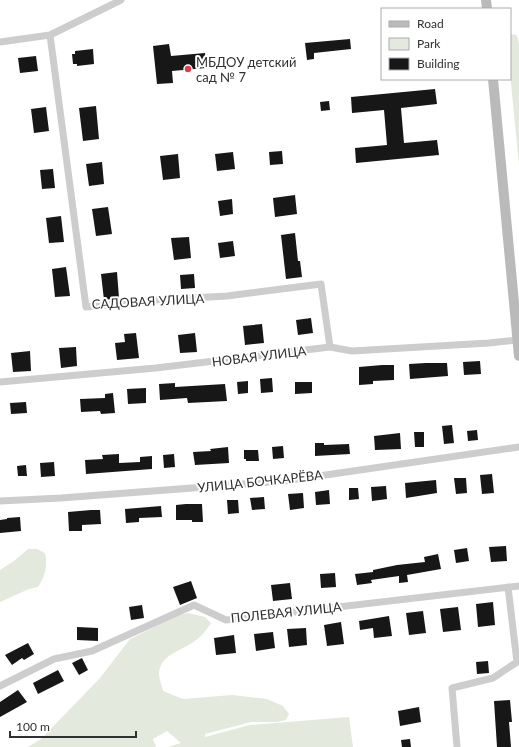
<svg xmlns="http://www.w3.org/2000/svg" width="519" height="747" font-family="Lato,sans-serif">
	<style>
		.green { fill: #e4e9dd }
		.building { fill: #171717 }
		.lines { fill: none; stroke-linecap: round; stroke-linejoin: round }
		.minor { stroke: #cdcdcd; stroke-width: 7 }
		.secondary { stroke: #bababa; stroke-width: 10 }
		.poi-dot { fill: #d94153; stroke: #fff; stroke-width: 1.5 }
		.labels { text-anchor: middle; dominant-baseline: central; stroke-width: 4; stroke-linejoin: round; paint-order: stroke }
		.poi-label { font-size: 13px; fill: #303030; stroke: #fff; text-anchor: start }
		.street-label { font-size: 13px; fill: #303030; stroke: #fff }
	</style>
	<rect width="100%" height="100%" fill="#fff"/>
	<path class="green" d="M510,34L517,35L519,45V166L510,73Z
		M28,549H37L45,553C48,565 45,577 38,587L29,589L0,602V570L14,561Z
		M188,613L205,617L211,623C206,631 200,638 192,643C178,652 161,655 159,673C159,679 162,686 163,691L183,699L232,695L267,699L283,706L289,714L286,720L277,722H251L205,734V737L250,725L349,717L353,747H168L181,743L167,731L153,739L156,747H28L41,739L100,678L130,639L179,615Z"/>
	<path class="building" d="M350,39L351,49L314,53V59L307,60L305,43Z
		M169,44L171,56L205,53L206,68L172,71L173,83L157,84L153,46Z
		M93,49L94,64L77,66V64H73L72,54H75V51Z
		M36,56L38,71L20,73L18,58Z
		M435,89L437,104L401,108L404,143L437,140L439,155L356,163L355,148L387,145L384,110L352,113L351,97Z
		M329,101L330,110L321,111L320,102Z
		M96,106L99,139L83,141L79,108Z
		M46,107L49,131L34,133L31,109Z
		M282,151L283,164L270,165L269,152Z
		M233,152L235,169L217,171L215,154Z
		M178,154L180,178L163,180L160,156Z
		M102,162L104,184L89,186L86,164Z
		M53,169L55,188L42,189L40,170Z
		M295,195L297,214L275,217L273,198Z
		M232,199L233,214L220,216L218,201Z
		M108,207L112,234L96,236L92,209Z
		M61,216L64,242L49,243L46,218Z
		M295,233L298,261H300L302,277L286,279L281,235Z
		M189,237L191,258L174,260L171,238Z
		M233,241L235,256L220,258L218,243Z
		M66,267L70,296L55,297L52,269Z
		M117,272L119,298L104,300L101,274Z
		M194,274L195,288L181,289L180,275Z
		M311,318L313,333L298,335L296,320Z
		M262,324L264,343L245,345L243,326Z
		M136,333L139,358L117,360L115,343L125,342L124,334Z
		M195,333L197,352L180,353L178,335Z
		M76,347L77,366L61,368L59,348Z
		M30,351L31,371L13,372L11,353Z
		M480,361L481,374L464,375L463,362Z
		M426,363H447L448,376L410,379L409,364Z
		M382,365H394V380L373,381V384L359,385V367Z
		M272,378L273,392L261,393L260,379Z
		M248,381V393L238,394L237,382Z
		M295,382H312V393L295,394Z
		M175,383V387L225,384L227,401L188,403L187,398L160,400L159,384Z
		M146,388V403L128,404L127,389Z
		M113,393L115,413L101,414L100,411L81,412L80,399L105,398V394Z
		M26,402L27,413L11,414L10,403Z
		M452,425L454,443L444,444L442,426Z
		M477,430L478,440L468,441L467,431Z
		M414,432H424V447H415Z
		M400,433L401,449L375,450L374,436Z
		M315,443H324V445L349,444L350,454L315,456Z
		M283,446L284,458L273,459L272,447Z
		M228,447L229,463L195,465L193,452L211,451L210,449Z
		M244,450H258L259,461H246V459H244Z
		M119,454V463L140,462V457L152,456V469L86,474L85,460L103,459L102,455Z
		M174,454L175,467L164,468L163,455Z
		M54,462L55,476L41,477L40,463Z
		M26,465L27,476H18L17,466Z
		M492,474L494,493L482,494L480,475Z
		M454,478H466L467,493L456,494Z
		M436,480L437,493L406,498L405,483Z
		M386,486L387,499L372,501L371,487Z
		M349,488H358L359,499L349,500Z
		M329,490L330,504L316,505L315,492Z
		M303,493L304,508L290,510L288,494Z
		M264,497L265,509L252,510L250,498Z
		M227,500H238L239,513L228,514Z
		M186,504H202L203,522H192V520H176V505Z
		M161,506L162,517L139,518V522L126,523L125,509Z
		M91,510H100L101,524L82,525V531H69L68,512Z
		M20,517L21,531L0,533V520L7,519V518Z
		M506,546L507,561L491,562L489,547Z
		M467,548L469,561L456,563L454,550Z
		M438,554L441,569L407,575L408,582L399,583V576L371,580L372,583L357,585L355,574L373,572V570L397,565L425,562L424,557Z
		M335,573L336,587L321,588L320,574Z
		M191,581L197,598L180,605L173,587Z
		M290,583L292,599L273,601L271,585Z
		M493,602L495,625L478,627L476,604Z
		M142,605L144,618L131,620L129,607Z
		M458,607L461,630L443,632L440,609Z
		M423,611L426,633L409,635L406,613Z
		M389,616L392,636L374,638L373,628L360,630L359,621Z
		M341,622L344,644L327,646L324,625Z
		M77,627L98,628V641L77,640Z
		M306,628L307,645L289,647L287,629Z
		M273,632L275,648L256,651L254,634Z
		M234,635L236,653L216,655L214,638Z
		M28,643L34,654L24,660L22,658L12,665L5,655Z
		M82,658L88,670L79,675L72,663Z
		M488,661L489,673L477,674L476,662Z
		M58,670L64,681L38,694L33,683Z
		M18,690L27,702L0,717V702Z
		M510,700L512,722H509L511,747H497L494,701Z
		M419,707L421,722L400,726L398,711Z
		M410,739L411,747H402L401,740Z"/>
	<g class="lines">
		<path class="minor" d="M50,35L86,307L154,300L227,296L321,284L330,347
			M0,42L50,35L121,0
			M0,382L156,368L330,347L352,351L489,343L518,340
			M0,501L61,498L284,481L519,447
			M0,686L54,659L92,651L194,605L226,620L519,586
			M457,747L452,688L493,678L517,662L508,587"/>
		<path class="secondary" d="M486,0L487,9
			M493,79L519,356"/>
	</g>
	<circle class="poi-dot" cx="188" cy="69" r="4"/>
	<g class="labels">
		<g class="poi-label">
			<text x="196" y="62">МБДОУ детский<tspan x="196" dy="15">сад № 7</tspan></text>
		</g>
		<g class="street-label">
			<text transform="translate(148 301) rotate(-3)">САДОВАЯ УЛИЦА</text>
			<text transform="translate(259 356) rotate(-7)">НОВАЯ УЛИЦА</text>
			<text transform="translate(260 481) rotate(-6)">УЛИЦА БОЧКАРЁВА</text>
			<text transform="translate(286 612) rotate(-6)">ПОЛЕВАЯ УЛИЦА</text>
		</g>
	</g>
	<rect x="381" y="8" width="130" height="72" fill="#ffffff" stroke="#acacac"/>
	<rect x="389" y="21" width="20" height="6" fill="#bababa" stroke="#acacac"/>
	<text x="417" y="28" font-size="12" fill="#303030">Road</text>
	<rect x="389" y="38" width="20" height="12" fill="#e4e9dd" stroke="#acacac"/>
	<text x="417" y="48" font-size="12" fill="#303030">Park</text>
	<rect x="389" y="58" width="20" height="12" fill="#171717" stroke="#acacac"/>
	<text x="417" y="68" font-size="12" fill="#303030">Building</text>
	<path d="M10 731v6h126v-6" fill="none" stroke="#303030" stroke-width="2"/>
	<text x="16" y="731" font-size="12" fill="#303030" stroke="#ffffff" stroke-width="3" paint-order="stroke">100 m</text>
</svg>
